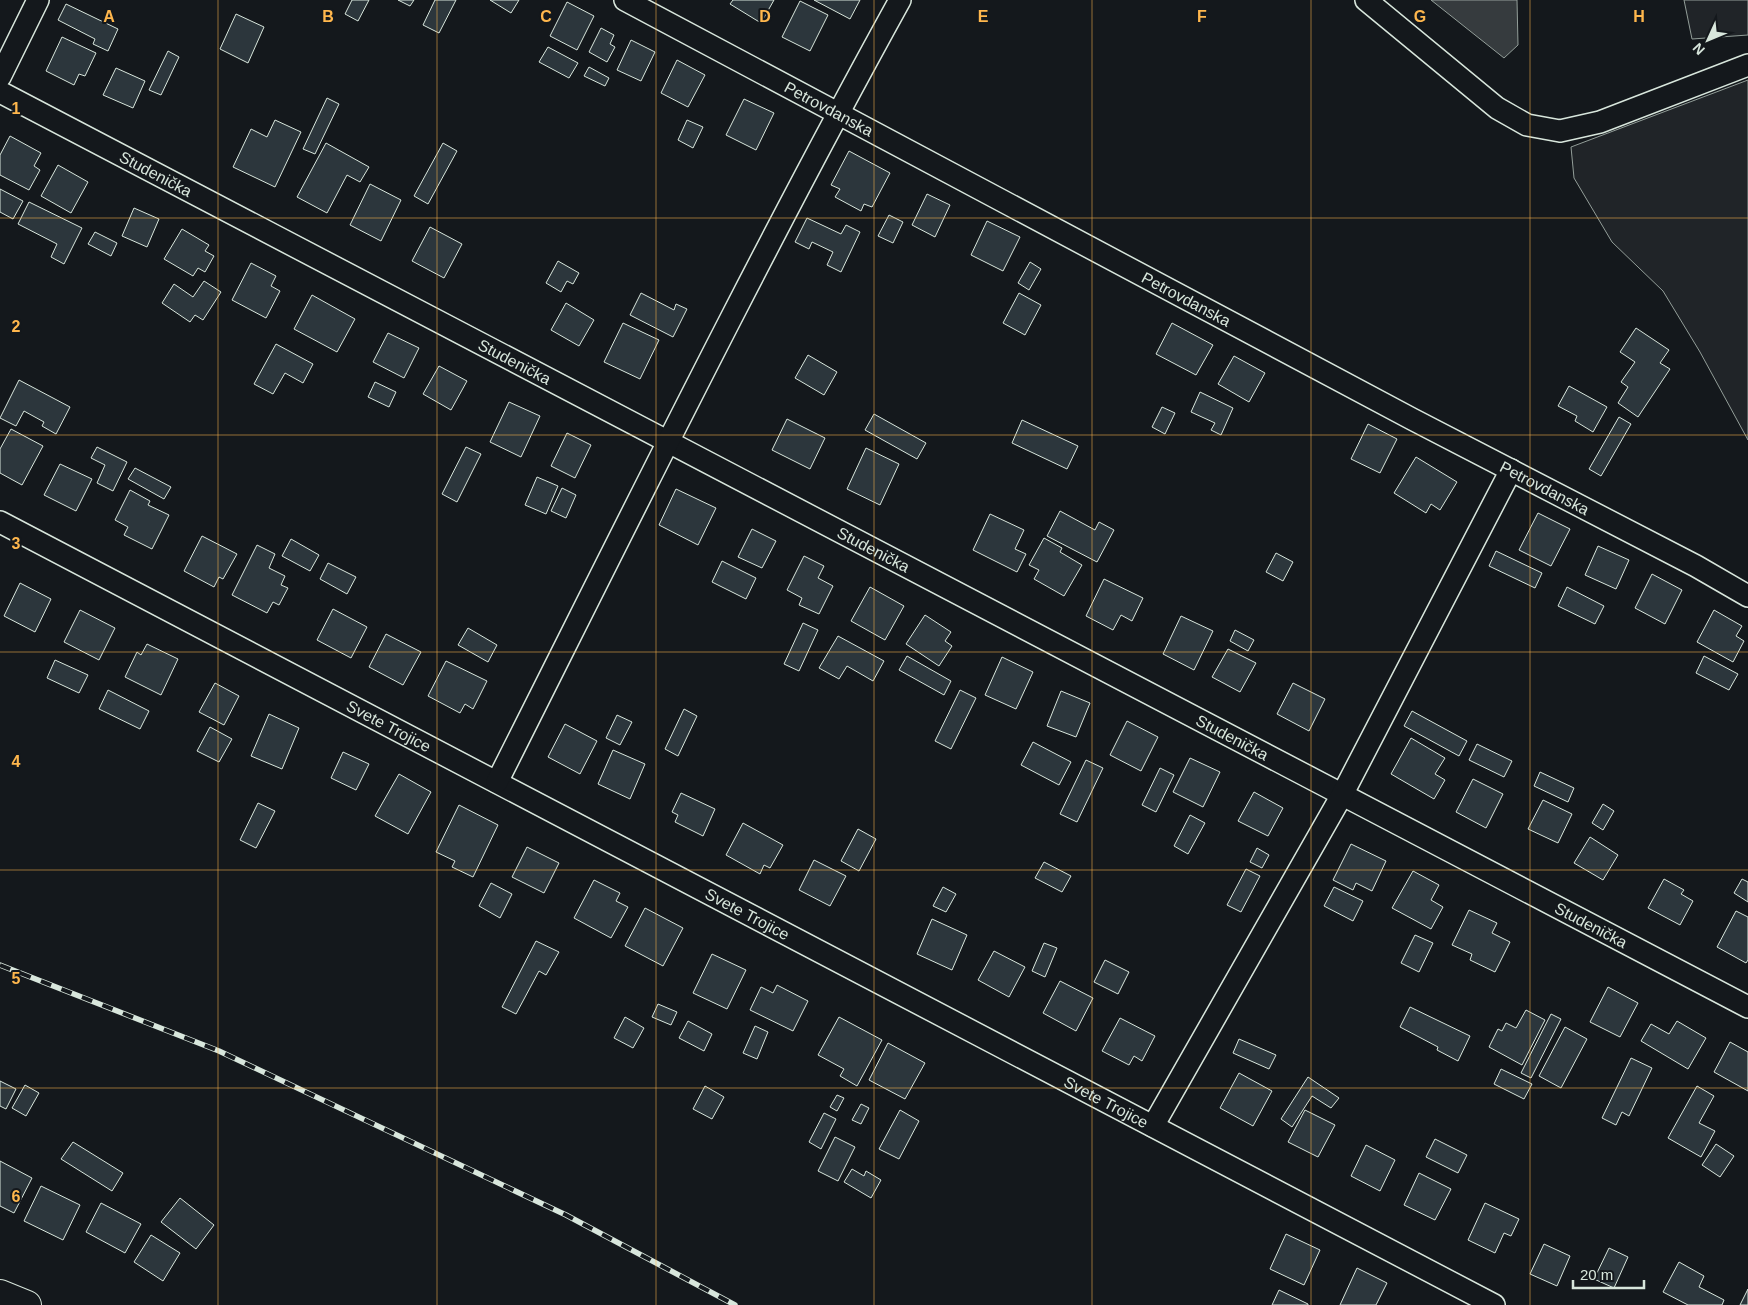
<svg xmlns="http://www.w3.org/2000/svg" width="1748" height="1305" font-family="Arial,sans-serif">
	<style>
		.green { fill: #202428; stroke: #939e99 }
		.water { fill: #363b3e; stroke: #939e99 }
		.building { fill: #2c363c; stroke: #d8e6dc }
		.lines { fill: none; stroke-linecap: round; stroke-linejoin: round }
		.street-casing { stroke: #d8e6dc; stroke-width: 24 }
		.primary-casing { stroke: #d8e6dc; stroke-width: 30 }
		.street { stroke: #14181c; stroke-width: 21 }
		.primary { stroke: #14181c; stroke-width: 28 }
		.rail-casing { stroke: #d8e6dc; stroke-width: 5.5 }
		.rail { stroke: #14181c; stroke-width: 4; stroke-dasharray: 11; stroke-linecap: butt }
		.grid { fill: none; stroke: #ffb74d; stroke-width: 1; stroke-opacity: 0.55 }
		.labels { text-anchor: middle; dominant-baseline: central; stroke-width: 4; stroke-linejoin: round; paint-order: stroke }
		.street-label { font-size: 16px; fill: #d8e6dc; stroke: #14181c }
		.grid-label { font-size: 16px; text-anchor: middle; font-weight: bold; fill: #ffb74d; stroke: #14181c; stroke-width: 4; stroke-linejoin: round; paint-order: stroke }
	</style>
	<rect width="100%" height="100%" fill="#14181c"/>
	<path class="green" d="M1684,0H1748V35L1692,39Z
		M1748,80V440L1700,352L1663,291L1612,242L1574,178L1571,147Z"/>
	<path class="water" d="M1431,0H1517L1518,45L1504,58Z"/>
	<path class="building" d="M352,0H369L358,21L345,14Z
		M398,0H414L410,6Z
		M435,0H456L439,33L423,25Z
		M490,0H519L511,13Z
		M733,0H774L761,23L730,4Z
		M814,0H860L850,19Z
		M800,1L828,15L810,51L782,37Z
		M567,2L594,16L577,50L550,36Z
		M66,4L118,29L108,51L93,44L95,39L58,20Z
		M236,14L264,27L248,63L220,49Z
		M601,28L614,35L610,44L615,47L607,62L589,52Z
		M62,37L96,53L85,76L79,74L74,85L46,71Z
		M631,40L655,52L641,81L617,70Z
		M548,47L578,63L569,78L539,62Z
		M168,51L179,57L161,95L149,90Z
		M677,60L705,75L688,107L661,93Z
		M589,67L609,78L605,86L584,76Z
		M116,68L145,81L133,108L103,95Z
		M327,98L339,104L315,154L303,149Z
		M744,99L774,113L756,150L726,135Z
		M275,120L301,132L275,187L233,167L251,129L267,137Z
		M687,120L703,127L693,148L678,140Z
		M10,136L41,153L34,166L40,170L29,190L0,175V155Z
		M326,143L369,167L360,182L347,175L327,213L297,197Z
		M443,143L457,151L428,204L414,196Z
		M849,151L890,173L872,207L864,204L861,211L835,197L840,189L831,185Z
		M58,165L88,182L71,213L41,196Z
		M370,184L401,200L381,241L350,225Z
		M0,189L23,201L13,219L0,212Z
		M927,194L950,205L935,237L912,225Z
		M29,202L82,228L64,264L51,257L57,244L18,224Z
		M134,208L159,219L147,247L122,236Z
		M889,215L903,222L893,243L878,236Z
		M807,218L841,234L846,225L860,232L841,272L827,265L833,252L812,242L809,249L795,242Z
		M987,221L1020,237L1003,271L971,255Z
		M430,227L462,244L444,278L412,261Z
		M182,229L209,245L205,251L214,256L205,272L198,268L193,276L164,259Z
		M95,232L117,243L111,256L88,244Z
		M558,261L579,273L573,284L567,281L561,292L546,283Z
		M1030,262L1041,269L1029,290L1018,283Z
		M251,263L276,276L271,286L280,291L266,318L232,300Z
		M204,281L221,292L203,320L195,315L190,322L162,303L174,284L193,297Z
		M641,293L674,310L676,304L687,309L673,337L630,315Z
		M1019,293L1041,305L1025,335L1003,323Z
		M312,295L355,319L337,352L294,329Z
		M566,303L594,320L579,346L551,330Z
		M623,323L659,340L640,379L604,362Z
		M1172,323L1213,345L1196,375L1156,354Z
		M1636,328L1669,350L1660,363L1670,369L1638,417L1618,403L1628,387L1621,382L1635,362L1620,352Z
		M388,333L419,348L404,378L373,362Z
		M276,344L313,364L303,383L285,373L273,394L254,384Z
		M808,355L837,372L824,395L795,378Z
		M1234,356L1265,373L1249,402L1218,384Z
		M439,366L467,381L451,410L423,394Z
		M19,380L70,407L56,434L42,426L44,422L24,411L16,426L0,418Z
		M375,382L396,392L389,407L368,397Z
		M1569,386L1607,407L1593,432L1575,421L1577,416L1558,406Z
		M1200,392L1233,408L1221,435L1211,430L1215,423L1191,412Z
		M509,402L540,416L521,457L490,442Z
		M1162,407L1175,413L1165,434L1152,427Z
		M874,414L926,443L917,459L865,430Z
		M1619,417L1631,424L1601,476L1589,469Z
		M787,419L825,438L810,469L772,450Z
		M1022,420L1078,446L1067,469L1012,443Z
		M1368,424L1397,439L1380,473L1351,459Z
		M11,429L43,446L22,485L0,473V449Z
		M567,433L591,445L575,478L551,466Z
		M97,447L127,462L113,491L97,483L105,465L91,458Z
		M466,447L481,454L457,502L442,494Z
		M866,448L899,464L880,505L847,489Z
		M1416,457L1457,482L1440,510L1431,504L1426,513L1394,493Z
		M60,464L92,479L76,511L44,495Z
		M135,468L171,487L164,499L128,479Z
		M537,477L558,486L546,514L525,505Z
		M562,488L576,495L566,518L551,511Z
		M676,489L716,508L698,545L659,525Z
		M130,490L150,501L148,505L169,515L152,549L124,535L128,527L115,520Z
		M1060,511L1095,530L1099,522L1114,530L1097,562L1047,536Z
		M1538,513L1570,529L1551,566L1519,550Z
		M990,514L1024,530L1015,549L1026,554L1017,572L973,550Z
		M752,529L776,541L762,568L738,557Z
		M202,536L237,554L223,579L219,577L214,587L184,571Z
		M1044,538L1062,548L1060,552L1082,565L1064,596L1034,579L1039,570L1029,565Z
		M291,539L319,555L310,571L282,556Z
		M257,545L275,554L269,568L285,576L281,585L288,588L279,605L273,602L267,613L232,595Z
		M1598,546L1629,560L1616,589L1585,575Z
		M1496,551L1542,573L1535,588L1489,566Z
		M1276,553L1293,562L1283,581L1266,572Z
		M804,556L824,566L818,578L833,586L819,614L799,605L802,598L787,590Z
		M722,561L756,578L746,599L712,582Z
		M328,563L356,577L347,594L320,579Z
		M1652,574L1682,590L1665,624L1635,608Z
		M1104,579L1143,598L1132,621L1121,615L1113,630L1086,616Z
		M20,583L51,599L35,632L4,616Z
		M870,587L904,606L885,640L851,621Z
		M1567,587L1604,606L1595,624L1558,606Z
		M333,609L367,627L351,658L317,640Z
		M80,610L115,628L99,660L64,642Z
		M1714,610L1742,626L1736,636L1744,641L1733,662L1697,642Z
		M925,615L951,632L945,641L952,646L939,666L906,644Z
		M1181,616L1213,631L1194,670L1163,654Z
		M803,623L818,630L799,671L784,664Z
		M468,628L497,645L488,662L458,645Z
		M1235,630L1254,640L1248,651L1230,641Z
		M386,634L421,652L403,685L369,667Z
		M838,636L884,661L873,681L847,666L839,679L819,668Z
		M147,644L178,659L161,695L125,677L137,652L141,655Z
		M1228,649L1256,663L1240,692L1212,677Z
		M907,656L951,681L944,695L899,670Z
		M1704,656L1738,674L1729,690L1696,673Z
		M1002,657L1033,672L1016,709L985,695Z
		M55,660L88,675L79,693L47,678Z
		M446,661L487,681L473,709L465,704L460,713L428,696Z
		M215,683L239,696L224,725L199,712Z
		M1293,683L1325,699L1309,731L1277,714Z
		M108,690L149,711L140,729L99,709Z
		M960,690L976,698L951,749L935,741Z
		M1061,691L1090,703L1076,737L1047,726Z
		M684,709L697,716L678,756L665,749Z
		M1412,711L1467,741L1459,756L1404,726Z
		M269,714L299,728L282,769L251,756Z
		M617,715L632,722L620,745L606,738Z
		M1127,721L1158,737L1141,771L1110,755Z
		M565,724L597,741L580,774L548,757Z
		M210,727L232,739L219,762L197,751Z
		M1411,738L1445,758L1435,774L1445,780L1434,799L1391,774Z
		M1033,742L1071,762L1059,785L1021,765Z
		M1477,744L1512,761L1504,777L1469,760Z
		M613,750L645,764L630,799L598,784Z
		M343,752L369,764L356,790L331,778Z
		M1190,758L1220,772L1203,807L1173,792Z
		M1086,760L1103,768L1077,822L1060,814Z
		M1160,768L1174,775L1156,812L1142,805Z
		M1540,772L1574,788L1568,802L1534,786Z
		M399,774L431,792L408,834L375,816Z
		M1473,779L1503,794L1486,828L1456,812Z
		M1254,792L1283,808L1268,836L1238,821Z
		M681,793L715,809L703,836L675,822L678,815L672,812Z
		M1543,800L1572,814L1558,843L1528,829Z
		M258,803L275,811L256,848L240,840Z
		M1603,804L1614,811L1603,830L1592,823Z
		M459,805L498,825L473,877L452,867L455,861L436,852Z
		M1190,815L1205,823L1188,854L1174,846Z
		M743,823L783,845L770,868L764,865L760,874L726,855Z
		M858,829L876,839L859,871L841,861Z
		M1590,837L1618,855L1603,880L1574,863Z
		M1351,844L1386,861L1372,891L1356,883L1353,890L1333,880Z
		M527,847L559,863L544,893L512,877Z
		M1257,848L1269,855L1262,868L1250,862Z
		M814,860L846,876L830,906L799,890Z
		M1044,862L1071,876L1062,892L1035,878Z
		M1246,869L1260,876L1241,912L1227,905Z
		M1413,871L1439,885L1431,900L1443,907L1431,929L1392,908Z
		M1664,879L1684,890L1681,894L1693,901L1680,925L1648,908Z
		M1742,879L1748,882V902L1734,893Z
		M594,880L620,893L616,901L628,907L611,938L574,918Z
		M491,883L512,894L500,918L479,906Z
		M943,887L956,894L946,912L933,906Z
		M1334,887L1363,901L1353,921L1324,906Z
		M645,908L683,928L663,966L625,946Z
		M1469,910L1497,923L1492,933L1510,942L1495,972L1470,960L1472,954L1452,945Z
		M1736,911L1748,917V960L1746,963L1717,947Z
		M932,919L967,935L952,970L917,954Z
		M1415,935L1433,943L1419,972L1401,963Z
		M536,941L559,952L546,975L539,971L516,1014L502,1007Z
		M1044,943L1057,948L1045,977L1032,971Z
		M994,951L1025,967L1009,997L978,980Z
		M712,954L746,970L727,1009L693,993Z
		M1105,960L1129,972L1118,994L1094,982Z
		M1060,981L1093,998L1076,1031L1043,1013Z
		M777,985L808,1001L793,1031L750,1010L761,987L773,993Z
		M1608,987L1638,1003L1620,1037L1590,1022Z
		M658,1004L677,1012L671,1025L652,1017Z
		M1410,1007L1470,1036L1458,1061L1437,1050L1438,1047L1400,1027Z
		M1526,1010L1545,1020L1522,1065L1489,1047L1498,1029L1502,1031L1506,1023L1516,1028Z
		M1551,1014L1561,1019L1531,1078L1521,1073Z
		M625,1017L644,1028L633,1048L614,1038Z
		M839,1017L882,1040L857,1086L840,1076L844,1069L818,1055Z
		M1120,1018L1155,1036L1142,1061L1134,1056L1129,1065L1102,1051Z
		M688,1021L712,1034L704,1051L679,1038Z
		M1677,1021L1706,1038L1688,1069L1641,1041L1651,1024L1669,1034Z
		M755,1026L768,1032L757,1059L743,1053Z
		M1565,1027L1587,1039L1561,1088L1539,1076Z
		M1239,1039L1276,1055L1269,1069L1233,1053Z
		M1730,1042L1748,1052V1091L1714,1072Z
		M888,1043L925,1063L905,1099L869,1080Z
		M1631,1058L1652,1068L1629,1116L1622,1112L1616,1125L1602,1118Z
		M1501,1069L1532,1084L1524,1099L1494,1084Z
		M1239,1073L1272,1091L1253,1126L1220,1108Z
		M1308,1077L1339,1098L1331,1108L1312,1096L1292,1127L1281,1119Z
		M0,1081L16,1089L6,1109L0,1106Z
		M25,1085L39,1093L26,1116L12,1108Z
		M705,1086L724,1097L712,1119L693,1109Z
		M1697,1086L1714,1096L1699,1123L1715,1131L1701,1157L1668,1138Z
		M837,1095L844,1098L837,1111L830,1107Z
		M861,1104L869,1108L861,1124L852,1120Z
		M900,1110L919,1121L899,1159L879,1149Z
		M1305,1110L1335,1125L1318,1157L1288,1142Z
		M824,1113L836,1119L821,1149L809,1142Z
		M835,1137L855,1147L838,1181L818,1171Z
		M1435,1139L1467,1155L1458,1173L1426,1157Z
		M73,1142L123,1173L112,1191L61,1159Z
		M1716,1144L1734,1156L1720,1177L1702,1165Z
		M1366,1145L1395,1160L1380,1191L1351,1176Z
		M0,1161L32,1178L14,1213L0,1206Z
		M852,1169L864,1176L866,1171L881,1180L871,1198L844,1182Z
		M1419,1173L1451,1189L1435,1220L1404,1205Z
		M41,1186L80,1205L63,1240L24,1221Z
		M180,1198L214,1225L196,1249L161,1222Z
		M101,1203L141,1224L125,1253L86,1232Z
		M1485,1203L1519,1219L1511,1236L1504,1233L1495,1253L1468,1240Z
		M1286,1234L1320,1250L1304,1285L1270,1269Z
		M151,1235L180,1253L163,1281L134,1262Z
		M1544,1244L1570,1256L1557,1286L1530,1274Z
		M1609,1248L1628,1257L1614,1288L1594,1279Z
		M1679,1262L1704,1276L1699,1287L1724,1300L1722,1305H1688L1663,1292Z
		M1357,1268L1387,1283L1376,1305H1340Z
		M1748,1289V1305H1740Z
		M1279,1290L1308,1304V1305H1272Z"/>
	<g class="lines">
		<g class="street-casing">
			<g id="street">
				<path id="s1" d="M625,0L1412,419L1696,566L1748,596"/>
				<path d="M1366,0L1497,108L1527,125L1560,131L1600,122L1748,65"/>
				<path d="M0,77L38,0"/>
				<path id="s2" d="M0,92L1748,1007"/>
				<path id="s3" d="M0,522L1494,1305"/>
				<path d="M497,782C629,520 758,257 900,0"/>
				<path d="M1153,1126L1342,795L1511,470"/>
			</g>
		</g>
		<g class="primary-casing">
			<path id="primary" d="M0,1294L27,1305"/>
		</g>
		<use href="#street" class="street"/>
		<use href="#primary" class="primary"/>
		<g class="rail-casing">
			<path id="rail" d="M0,965L219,1051L566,1215L735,1305"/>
		</g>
		<use href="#rail" class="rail"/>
	</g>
	<path class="grid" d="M218,0V1305M437,0V1305M656,0V1305M874,0V1305M1092,0V1305M1311,0V1305M1530,0V1305M0,218H1748M0,435H1748M0,652H1748M0,870H1748M0,1088H1748"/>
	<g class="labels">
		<g class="street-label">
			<text stroke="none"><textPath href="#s1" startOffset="231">Petrovdanska</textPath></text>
			<text stroke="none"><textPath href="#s2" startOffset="176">Studenička</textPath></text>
			<text stroke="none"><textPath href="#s1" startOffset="636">Petrovdanska</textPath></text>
			<text stroke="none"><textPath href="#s2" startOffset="581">Studenička</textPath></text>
			<text stroke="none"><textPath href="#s1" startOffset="1041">Petrovdanska</textPath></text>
			<text stroke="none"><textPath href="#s2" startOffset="986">Studenička</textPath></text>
			<text stroke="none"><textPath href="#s3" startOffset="439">Svete Trojice</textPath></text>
			<text stroke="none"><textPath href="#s2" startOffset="1391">Studenička</textPath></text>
			<text stroke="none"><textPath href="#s3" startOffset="844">Svete Trojice</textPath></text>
			<text stroke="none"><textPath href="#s2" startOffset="1796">Studenička</textPath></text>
			<text stroke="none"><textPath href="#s3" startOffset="1249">Svete Trojice</textPath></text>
		</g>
	</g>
	<g class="grid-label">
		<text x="109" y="22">A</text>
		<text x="328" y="22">B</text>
		<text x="546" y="22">C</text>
		<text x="765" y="22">D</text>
		<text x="983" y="22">E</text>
		<text x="1202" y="22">F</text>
		<text x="1420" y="22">G</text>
		<text x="1639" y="22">H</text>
		<text x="16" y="114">1</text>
		<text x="16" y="332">2</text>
		<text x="16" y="549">3</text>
		<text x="16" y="767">4</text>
		<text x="16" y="984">5</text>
		<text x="16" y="1202">6</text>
	</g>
	<g transform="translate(1708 40) rotate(226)" stroke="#14181c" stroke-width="4" paint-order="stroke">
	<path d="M0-4L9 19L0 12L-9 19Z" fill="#d8e6dc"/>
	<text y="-8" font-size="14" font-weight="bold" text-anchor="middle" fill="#d8e6dc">N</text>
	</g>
	<path d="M1573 1280v8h71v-8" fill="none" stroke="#d8e6dc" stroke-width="2.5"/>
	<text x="1580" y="1280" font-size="15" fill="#d8e6dc" stroke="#14181c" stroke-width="4" paint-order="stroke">20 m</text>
</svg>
